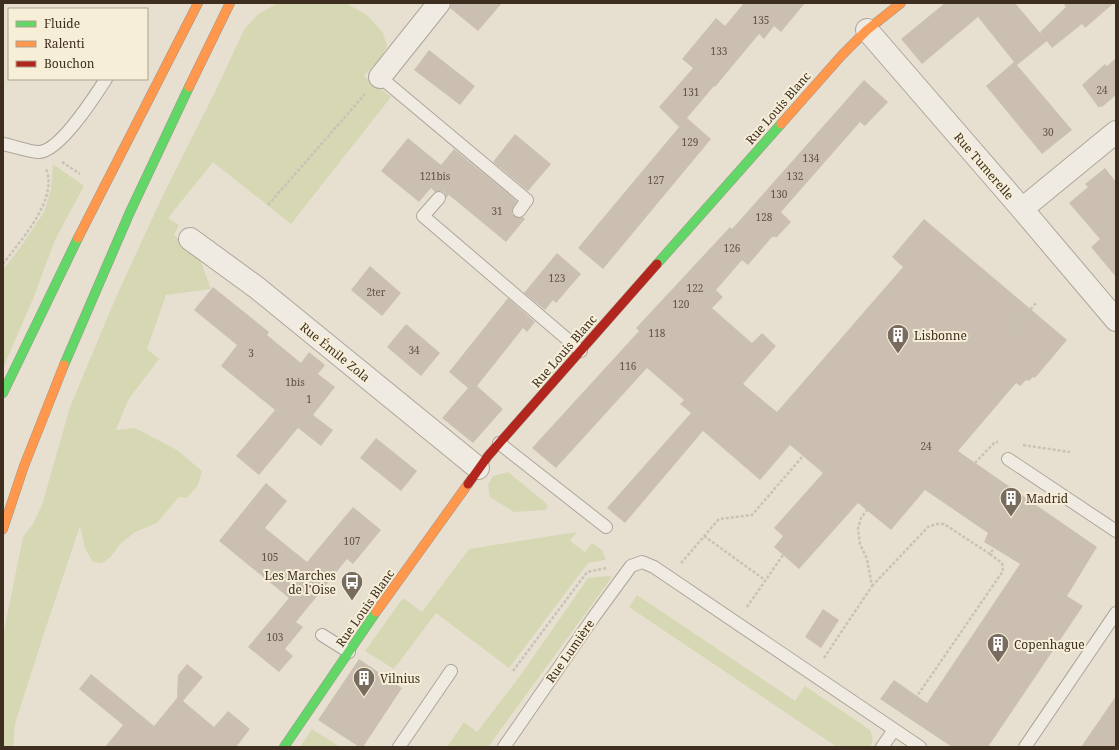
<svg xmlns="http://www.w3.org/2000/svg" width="1119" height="750" font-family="'Noto Serif',serif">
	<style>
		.green { fill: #d6d7b3 }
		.building { fill: #cbbfb2 }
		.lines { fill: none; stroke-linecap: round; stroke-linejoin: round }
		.lane-casing { stroke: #ada599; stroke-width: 14 }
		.street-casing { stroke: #ada599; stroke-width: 24 }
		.fast-casing { stroke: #9c958a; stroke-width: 10 }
		.slow-casing { stroke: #9c958a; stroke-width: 10 }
		.jam-casing { stroke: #9c958a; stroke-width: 10 }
		.path { stroke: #c8c2b9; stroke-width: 2.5; stroke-dasharray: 3 2; stroke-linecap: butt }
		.lane { stroke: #efebe3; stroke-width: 12 }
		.street { stroke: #efebe3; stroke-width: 22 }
		.fast { stroke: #63d668; stroke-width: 9 }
		.slow { stroke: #ff974d; stroke-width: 9 }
		.jam { stroke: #b3261e; stroke-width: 9 }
		.labels { text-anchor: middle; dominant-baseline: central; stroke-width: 4; stroke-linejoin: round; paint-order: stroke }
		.number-label { font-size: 10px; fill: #605244 }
		.street-label { font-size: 12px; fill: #3d2e20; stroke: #f7eed8 }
		.poi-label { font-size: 12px; fill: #3d2e20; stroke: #f7eed8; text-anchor: start }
	</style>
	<rect width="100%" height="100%" fill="#e7e0d1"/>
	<path class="green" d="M278,3H346L368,16L383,33L387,46L381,57L364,76L391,97L291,224L213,162L168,218L179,225L174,235L198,254L211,289L166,295L147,349L159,359L128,400L116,430L135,428L177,450L202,471L198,485L187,498L179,497L157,523L135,532L120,544L110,558L102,563L93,562L85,548L80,526L44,633L15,724L13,747H3V636L23,537L34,522L42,505L70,407L116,297L164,193L215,92L244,30L258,14Z
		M53,164L84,186L55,240L33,299L3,368V270L22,245L44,212L51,189Z
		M508,472L546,503L548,507L545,510L514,512L490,497L488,485L493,476Z
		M577,532L570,541L585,552L592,543L602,550L606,560L588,563L509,668L436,613L394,669L365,651L403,598L422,612L469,549Z
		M608,576L612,577L488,747H447L464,722L477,732L520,676L588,578Z
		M637,595L795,701L805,686L870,730C873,737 874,741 870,747H837L629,607Z
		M312,729L340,747H300Z"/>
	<path class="building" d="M451,3H502L478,31L450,8Z
		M744,3H805L781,32L774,26L764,39L759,34L715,87L714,86L687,118L711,139L603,269L578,248L685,120L679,127L659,107L693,68L682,59L716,18L725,26Z
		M945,3H1015L1047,41L1017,65L1072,130L1042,154L986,86L1014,62L978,17L922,64L901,39Z
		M1063,3H1114L1085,28L1082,24L1052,48L1040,32L1066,7Z
		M429,50L475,86L460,105L414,70Z
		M1116,58V95L1102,107L1101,106L1099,108L1082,85L1105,64L1107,66Z
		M864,80L888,102L865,126L860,122L781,212L791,222L777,237H772L748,265L742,260L716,290L723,297L712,308L752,343L762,333L776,346L743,384L777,412L903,267L892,257L924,219L1067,340L1035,378L1033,377L1029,381L1026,380L1020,386L1016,383L958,451L1097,547L1067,596L1083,606L988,747H952L880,699L894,680L927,703L1020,564L984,542L988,533L925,490L891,530L858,503L799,569L774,547L783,536L774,528L823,473L790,445L760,480L703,431L625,523L607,508L691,413L680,404L684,400L647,368L556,468L532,448L639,331L636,328L730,227L732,229Z
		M515,134L551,164L528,191L493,162Z
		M408,138L441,165L454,149L517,201L512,210V214L518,218L523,217L525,219L506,242L449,195L446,198L444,192L440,191L435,192L431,188L419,202L381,171Z
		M1105,168L1116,182V277L1091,247L1100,239L1069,203L1088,187L1085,184Z
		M557,253L581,274L556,303L553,300L545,310L524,293Z
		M370,266L401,293L382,316L351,290Z
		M213,287L269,332L267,335L301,363L309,352L325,365L318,374L335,387L313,415L333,430L321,446L298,428L259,475L236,456L275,410L221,366L237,345L194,310Z
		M508,298L535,322L527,332L523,328L477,386L503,409L473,443L442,418L468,388L449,372Z
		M406,324L440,353L421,376L387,347Z
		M376,438L417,471L401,491L360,458Z
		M266,483L287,501L265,528L307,562L353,507L381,530L353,564L347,559L296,622L303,627L285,649L293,656L279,672L248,647L289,598L219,541Z
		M823,609L839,620L821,648L805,637Z
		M359,659L402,688L363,747H359L318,720Z
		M187,664L203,677L183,701L214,727L228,711L250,729L237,746L238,747H105L123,725L79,689L91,674L154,726L177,698L178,675Z
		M1116,696V747H1081Z"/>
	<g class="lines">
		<g class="lane-casing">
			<path id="lane" d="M380,77L527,200L519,211
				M3,144C14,146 29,152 39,152C60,151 95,96 106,79
				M439,198L423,216L581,351
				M499,443L606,527
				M1008,459L1116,531
				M322,635L349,652
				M399,747L451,671
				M504,747L593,618L631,566L642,562L654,567L920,747
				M882,747L894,730
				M1025,747L1116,613"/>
		</g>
		<g class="street-casing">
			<path id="street" d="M867,30L1022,209L1116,320
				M380,77L439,3
				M1022,209L1116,132
				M190,239L256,287L478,468"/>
		</g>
		<g class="fast-casing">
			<path id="fast" d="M657,264L781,124
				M64,365L130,212L189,87
				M3,393L78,238
				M284,747L376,612"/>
		</g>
		<g class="slow-casing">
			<path id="slow" d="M189,87L230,3
				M781,124L842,55L867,30L901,3
				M78,238L198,3
				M3,529L24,466L64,365
				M376,612L468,484"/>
		</g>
		<g class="jam-casing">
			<path id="jam" d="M468,484L488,456L657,264"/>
		</g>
		<path class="path" d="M62,162L80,174
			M268,205L365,94
			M3,264C20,241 59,199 46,169
			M1011,332L1037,302
			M1023,445L1070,452
			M975,463L995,442H998
			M704,536L765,580
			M681,563L719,519L752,515L803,456
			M872,586L928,527L936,524H944L990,554L994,548
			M747,607L783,555
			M824,658L872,586L867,559L860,544L858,529L861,518L867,510
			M513,671L587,572L606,568
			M904,715L1003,571L1002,563L990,554"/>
		<use href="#lane" class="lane"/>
		<use href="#street" class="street"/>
		<use href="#fast" class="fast"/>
		<use href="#slow" class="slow"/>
		<use href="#jam" class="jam"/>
	</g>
	<defs>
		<g id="building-pin" transform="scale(1.15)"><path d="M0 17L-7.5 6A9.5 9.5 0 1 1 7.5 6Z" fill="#786c5e" stroke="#f7eed8"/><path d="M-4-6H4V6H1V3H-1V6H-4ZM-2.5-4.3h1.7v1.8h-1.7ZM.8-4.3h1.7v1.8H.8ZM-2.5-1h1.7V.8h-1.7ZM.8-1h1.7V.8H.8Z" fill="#fff"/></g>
		<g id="bus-pin" transform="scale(1.15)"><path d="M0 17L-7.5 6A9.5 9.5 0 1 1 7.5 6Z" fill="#786c5e" stroke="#f7eed8"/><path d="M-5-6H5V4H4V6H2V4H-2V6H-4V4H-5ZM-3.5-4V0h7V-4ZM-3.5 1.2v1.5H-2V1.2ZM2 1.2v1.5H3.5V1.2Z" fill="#fff"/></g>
	</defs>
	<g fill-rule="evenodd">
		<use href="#building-pin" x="898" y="335"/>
		<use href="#building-pin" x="1011" y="498"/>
		<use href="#bus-pin" x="352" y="582"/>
		<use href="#building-pin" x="998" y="644"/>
		<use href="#building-pin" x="364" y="678"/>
	</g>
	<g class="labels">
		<g class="number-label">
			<text x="761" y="20">135</text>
			<text x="719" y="51">133</text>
			<text x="1102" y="90">24</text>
			<text x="691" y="92">131</text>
			<text x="1048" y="132">30</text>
			<text x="690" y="142">129</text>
			<text x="811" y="158">134</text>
			<text x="435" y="176">121bis</text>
			<text x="795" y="176">132</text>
			<text x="656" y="180">127</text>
			<text x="779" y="194">130</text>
			<text x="497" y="211">31</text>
			<text x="764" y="217">128</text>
			<text x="732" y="248">126</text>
			<text x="557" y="278">123</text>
			<text x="695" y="288">122</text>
			<text x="376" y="292">2ter</text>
			<text x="681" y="304">120</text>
			<text x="657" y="333">118</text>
			<text x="414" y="350">34</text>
			<text x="251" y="353">3</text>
			<text x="628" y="366">116</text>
			<text x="295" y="382">1bis</text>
			<text x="309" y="399">1</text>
			<text x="926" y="446">24</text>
			<text x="352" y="541">107</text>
			<text x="270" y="557">105</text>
			<text x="275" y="637">103</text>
		</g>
		<g class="street-label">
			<text transform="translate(778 108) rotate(-49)">Rue Louis Blanc</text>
			<text transform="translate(984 166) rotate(49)">Rue Tumerelle</text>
			<text transform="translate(564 351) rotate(-49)">Rue Louis Blanc</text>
			<text transform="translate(335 352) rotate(39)">Rue Émile Zola</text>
			<text transform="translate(365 608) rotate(-55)">Rue Louis Blanc</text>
			<text transform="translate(570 651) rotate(-55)">Rue Lumière</text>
		</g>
		<g class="poi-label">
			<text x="914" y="335">Lisbonne</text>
			<text x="1026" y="498">Madrid</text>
			<text x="336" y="575" text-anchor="end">Les Marches<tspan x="336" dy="14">de l'Oise</tspan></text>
			<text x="1014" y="644">Copenhague</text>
			<text x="380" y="678">Vilnius</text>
		</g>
	</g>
	<rect width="1119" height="750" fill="none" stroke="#3d2e20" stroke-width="8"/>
	<rect x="8" y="8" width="140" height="72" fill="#f7eed8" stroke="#ada18e"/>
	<rect x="16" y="21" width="20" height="6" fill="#63d668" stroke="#ada18e"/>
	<text x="44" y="28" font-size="12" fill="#3d2e20">Fluide</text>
	<rect x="16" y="41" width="20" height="6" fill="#ff974d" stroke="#ada18e"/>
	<text x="44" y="48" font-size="12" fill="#3d2e20">Ralenti</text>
	<rect x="16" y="61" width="20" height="6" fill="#b3261e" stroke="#ada18e"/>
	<text x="44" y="68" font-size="12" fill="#3d2e20">Bouchon</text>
</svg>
